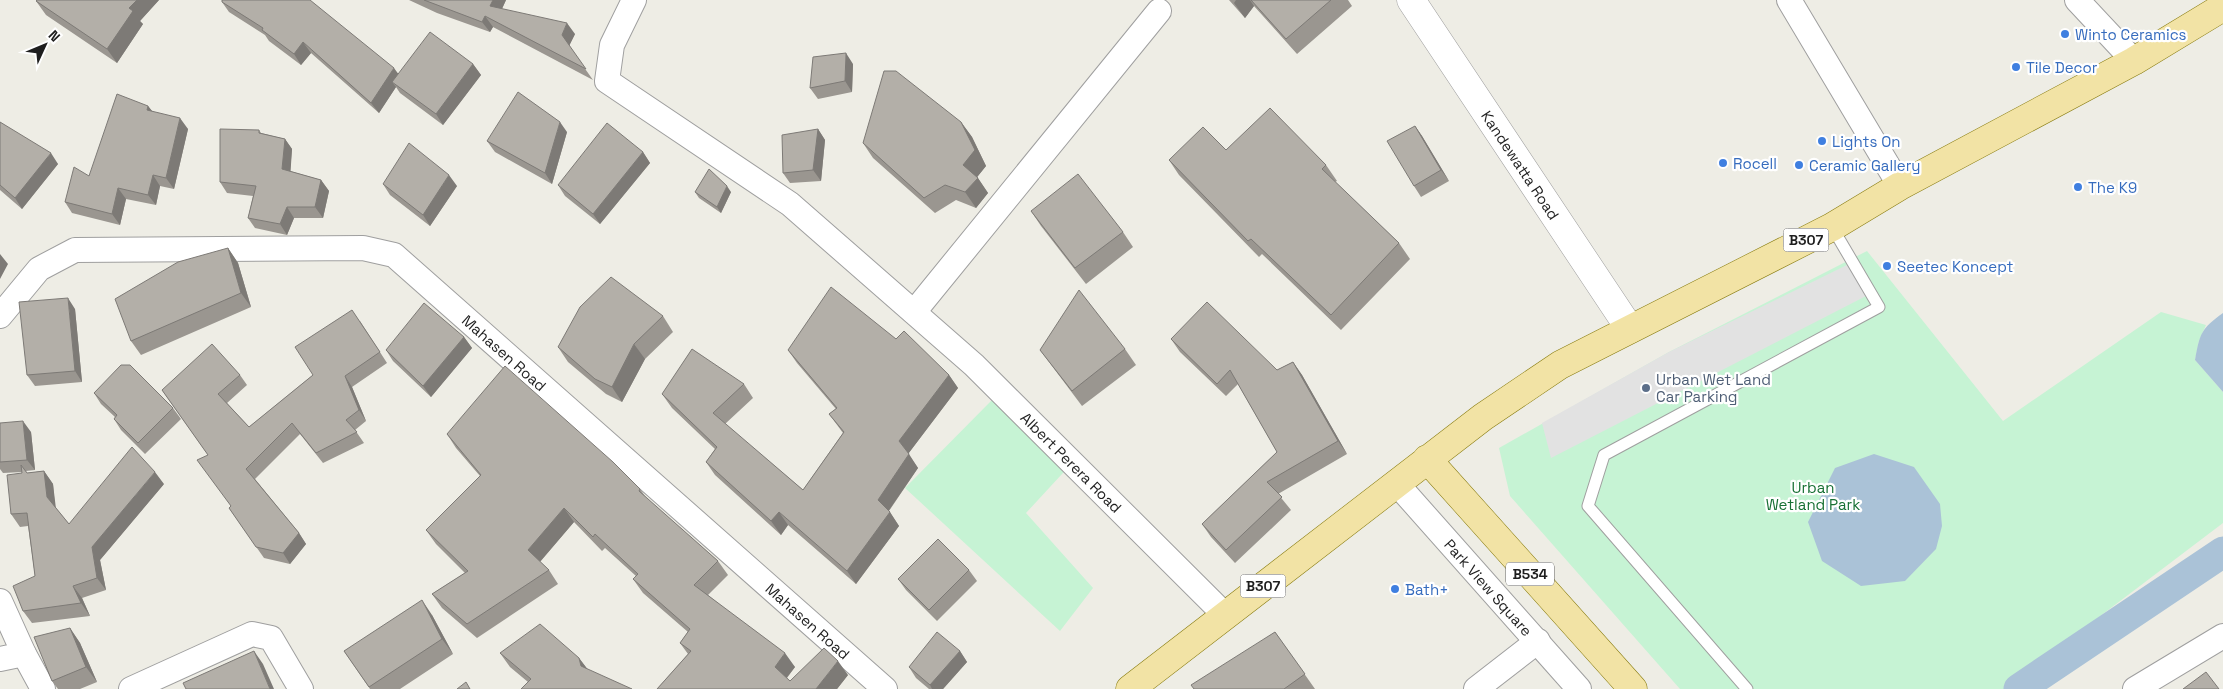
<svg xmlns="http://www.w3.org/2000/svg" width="2223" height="689" font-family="'Space Grotesk',sans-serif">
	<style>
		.park { fill: #c6f3d4 }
		.parking { fill: #e2e2e2 }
		.water { fill: #aac2d7 }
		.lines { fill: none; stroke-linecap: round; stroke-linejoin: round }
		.canal { stroke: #aac2d7; stroke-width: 31 }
		.service-casing { stroke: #9f9f9f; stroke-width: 13 }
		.minor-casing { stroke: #9f9f9f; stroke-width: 26 }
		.tertiary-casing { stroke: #9f9f9f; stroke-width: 29 }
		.primary-casing { stroke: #887c10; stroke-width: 29 }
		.service { stroke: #fff; stroke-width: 11 }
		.minor { stroke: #fff; stroke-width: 24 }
		.tertiary { stroke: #fff; stroke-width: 28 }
		.primary { stroke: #f2e3a5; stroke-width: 28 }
		.wall { fill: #9a9690 }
		.shaded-wall { fill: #7d7a76 }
		.building { fill: #b3afa8; stroke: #7d7a76 }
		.shop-dot { fill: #3f7fe0; stroke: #fff; stroke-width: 2 }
		.service-dot { fill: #5c6f8a; stroke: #fff; stroke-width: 2 }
		.labels { text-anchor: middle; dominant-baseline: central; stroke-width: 4.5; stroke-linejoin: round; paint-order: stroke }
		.shield { fill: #fff; stroke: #626262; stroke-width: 1 }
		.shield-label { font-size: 14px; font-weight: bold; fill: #1e1e1e }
		.shop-label { font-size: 15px; fill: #366cbe; stroke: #fff; text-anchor: start }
		.street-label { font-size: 15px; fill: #1e1e1e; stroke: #fff }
		.service-label { font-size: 15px; fill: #4e5e75; stroke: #fff; text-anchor: start }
		.park-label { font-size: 15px; fill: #177034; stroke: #fff }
	</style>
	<rect width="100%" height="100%" fill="#eeede5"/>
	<path class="park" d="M1867,251L2003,421L2161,312L2206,325L2199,341L2195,360L2223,392V523L2004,689H1680L1510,496L1499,448L1669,352Z
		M992,400L1074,461L1026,513L1093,588L1060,631L905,488Z"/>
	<path class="parking" d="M1849,264L1866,296L1551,458L1542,423L1669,352Z"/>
	<path class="water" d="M2223,313V392L2195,360C2200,333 2201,329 2223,313Z
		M1874,454L1914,467L1940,504L1942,526L1936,549L1905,581L1861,586L1822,561L1808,522L1835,468Z"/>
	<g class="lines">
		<path class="canal" d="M2019,689L2223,552"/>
		<g class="service-casing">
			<path id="service" d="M1747,689L1588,506L1604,455L1879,307L1832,227"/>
		</g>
		<g class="minor-casing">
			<g id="minor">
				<path id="s1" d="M634,0L612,45L607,81L790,204L974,365L1225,615"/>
				<path d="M1789,0L1900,186"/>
				<path d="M2077,0L2134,61"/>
				<path d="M914,312L1159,11"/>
				<path id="s2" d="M0,316L39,269L75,250L363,248L394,255L885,689"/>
				<path id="s3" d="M1397,484L1579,689"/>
				<path d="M0,601L24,654L43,689"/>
				<path d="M0,659L24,654"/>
				<path d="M131,689L252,634L271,638L301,689"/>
				<path d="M1476,689L1538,641"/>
				<path d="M2135,689L2223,636"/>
			</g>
		</g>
		<g class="tertiary-casing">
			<g id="tertiary">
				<path id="s4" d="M1411,0L1630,329"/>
			</g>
		</g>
		<g class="primary-casing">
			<path id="primary" d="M1427,459L1633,689
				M1130,689L1483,417L1560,365L1832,227L1900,186L2134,61L2223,7"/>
		</g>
		<use href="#service" class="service"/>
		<use href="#minor" class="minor"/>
		<use href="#tertiary" class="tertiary"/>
		<use href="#primary" class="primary"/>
	</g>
	<path class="wall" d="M37,0H159L140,21L143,24L117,63L46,15L36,1Z
		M409,0H506L502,9L575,34L569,46L593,80L493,27L490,32L437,13Z
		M1229,0H1348L1352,6L1297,54L1254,6L1245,18Z
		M222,2L399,74L473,64L481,75L443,125L400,93L396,87L379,113L311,53L301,65L269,41L265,35L229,12Z
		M853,64L852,92L818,99L810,88Z
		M148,106L152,111L188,129L174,189L160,186L156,205L126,199L120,225L72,213L65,202L89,176Z
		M0,122L58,164L22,209L0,190Z
		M961,122L972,137L986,166L977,177L988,193L976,208L956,200L935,213L873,158L863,143Z
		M1415,126L1422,136L1449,181L1421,197L1414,186Z
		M818,129L825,140L821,181L790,183L783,173Z
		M259,130L261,133L285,139L292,149L290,171L321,180L329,191L323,218H294L287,235L255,228L248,218L253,196L227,193L220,182Z
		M567,132L552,184L495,152L487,141Z
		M1226,150L1326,165L1337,181L1335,182L1399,243L1410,259L1341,330L1262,254L1259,257L1179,175L1169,160Z
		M643,152L650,163L600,224L565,196L558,185Z
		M383,184L457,186L430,226L390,195Z
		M695,192H731L721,213L699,198Z
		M1031,211L1123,232L1133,247L1086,284L1041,226Z
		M228,248L238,263L251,307L141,355L131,341Z
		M75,309L82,382L35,386L27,375Z
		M663,316L673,332L645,359L622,402L606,394L568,362L558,347Z
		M360,321L387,363L352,387L366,421L355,430L364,443L323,463L300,434L255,479L299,533L306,544L290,564L264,558L229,508L231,506L208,455L162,390L240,375L247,385L227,403L249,427L313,375Z
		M464,337L472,348L431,397L393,361L386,350Z
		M896,339L949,375L958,388L908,454L918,468L889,511L899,526L856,584L788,525L781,535L715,475L706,462L715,449L672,408L662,394L744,384L753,398L725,424L803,490L843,433L829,414L836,409L797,363L788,350Z
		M1171,339L1277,370L1293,362L1302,375L1347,454L1278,494L1291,510L1235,563L1211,537L1202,524L1277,452L1238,384L1226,396L1180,352Z
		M1125,349L1136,365L1082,406L1040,350Z
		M94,393L173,408L181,419L145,454L121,430L114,419L115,417L101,404Z
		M0,423L31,432L35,470L26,471L27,473L44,471L53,484L55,507L69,524L164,484L100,560L106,590L82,598L90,616L32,623L23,611L35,576L28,526L20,527L11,514L22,472L3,473L0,469Z
		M447,434L640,489L647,499L718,561L728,575L708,595L795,667L787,678L790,681L848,675L837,689H657L688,654L680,643L688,632L643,593L633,579L636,576L605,548L602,551L574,522L540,562L549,570L558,584L477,638L442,608L432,594L465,573L436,544L426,530L480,476L456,448Z
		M969,570L977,581L937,621L906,590L898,579Z
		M432,615L453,654L400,689H370L344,651Z
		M70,628L80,643L97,682L80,689H58L52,681Z
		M1275,632L1315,689H1194Z
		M960,651L967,662L943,689H929L916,678L909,667Z
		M500,653L579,658L587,669L528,682L510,667Z"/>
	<path class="shaded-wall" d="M137,0H159L140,21L143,24L117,63L107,49L129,8Z
		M493,0H506L498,17L490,6Z
		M1236,0H1250L1254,6L1245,18L1234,3Z
		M485,16L493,27L490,32L482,22Z
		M567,23L575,34L569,46L562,35Z
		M303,42L311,53L301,65L294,54Z
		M846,53L853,64L852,92L845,81Z
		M473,64L481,75L443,125L436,114Z
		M394,68L402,79L392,82L396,87L379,113L371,103Z
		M148,106L156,116L147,110Z
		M180,118L188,129L174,189L166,178Z
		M560,122L567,132L552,184L545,173Z
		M961,122L972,137L986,166L974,181L963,165Z
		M1415,126L1422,136L1449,181L1441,170Z
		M818,129L825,140L821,181L813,170Z
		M285,139L292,149L290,180L282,169Z
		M643,152L650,163L600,224L593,214Z
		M51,153L58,164L22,209L15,198Z
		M153,175L160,186L156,205L148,195Z
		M449,175L457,186L430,226L423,215Z
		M978,178L988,193L976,208L965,192Z
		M321,180L329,191L323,218L315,207Z
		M727,186L731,192L721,213L717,207Z
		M118,188L126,199L120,225L112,214Z
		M287,207L294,218L287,235L280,224Z
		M228,248L238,263L251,307L241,293Z
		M0,254L8,264L0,279Z
		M68,298L75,309L82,382L75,371Z
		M464,337L472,348L431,397L423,386Z
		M634,344L645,359L622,402L612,387Z
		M1293,362L1302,375L1347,454L1338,441Z
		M949,375L958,388L908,454L899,441Z
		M345,376L352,387L366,421L359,410Z
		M23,421L31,432L35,470L27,460Z
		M909,454L918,468L887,513L878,500Z
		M44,471L53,484L56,509L47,497Z
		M155,472L164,484L100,560L106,590L97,578L92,547Z
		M564,508L574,522L538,564L528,550Z
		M779,512L788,525L781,535L771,521Z
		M890,512L899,526L856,584L847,571Z
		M299,533L306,544L290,564L283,553Z
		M73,586L82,598L90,616L81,603Z
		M422,600L432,615L453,654L442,639Z
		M70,628L80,643L97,682L86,667Z
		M254,651L263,664L274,689H270Z
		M960,651L967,662L943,689H932L930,685Z
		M785,653L795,667L784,681L775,667Z
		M579,658L589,671L581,666Z
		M838,661L848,675L837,689H816Z"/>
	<path class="building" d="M37,0H137L129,8L133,11L107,49L36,1Z
		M222,0H310L394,68L371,103L303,42L294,54L262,30L263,28L222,2Z
		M424,0H493L490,6L567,23L562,35L586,69L485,16L482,22Z
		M1251,0H1331L1286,39Z
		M430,32L473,64L436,114L392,82Z
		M846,53L845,81L810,88L813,57Z
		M884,71H896L961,122L975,150L963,165L978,178L965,192L945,185L924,198L863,143Z
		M518,92L560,122L545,173L487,141Z
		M117,94L148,106L147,110L180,118L166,178L153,175L148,195L118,188L112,214L65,202L74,167L89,176Z
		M1270,108L1326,165L1322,169L1399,243L1331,315L1251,239L1248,241L1169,160L1203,127L1226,150Z
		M0,122L51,153L15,198L0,185Z
		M607,123L643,152L593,214L558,185Z
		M1415,126L1441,170L1414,186L1387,141Z
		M220,129L259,130V133L285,139L282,169L321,180L315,207H287L280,224L248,218L256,186L220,182Z
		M818,129L813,170L783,173L782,135Z
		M409,143L449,175L423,215L383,184Z
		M709,169L727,186L717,207L695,192Z
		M1078,174L1123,232L1075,268L1031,211Z
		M228,248L241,293L131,341L115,299L178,262Z
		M611,277L663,316L634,344L612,387L595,379L558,347L580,307Z
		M831,287L896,339L904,331L949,375L899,441L909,454L878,500L890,512L847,571L779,512L771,521L706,462L717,447L662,394L692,349L744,384L713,413L803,490L844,432L829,414L837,408L788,350Z
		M1079,290L1125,349L1072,391L1040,350Z
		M68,298L75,371L27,375L19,302Z
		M1207,302L1277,370L1293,362L1338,441L1267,482L1282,497L1226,550L1202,524L1277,452L1230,370L1217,384L1171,339Z
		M424,303L464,337L423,386L386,350Z
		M352,310L380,352L345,376L359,410L346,420L357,432L316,453L292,423L246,469L299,533L283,553L256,547L229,508L231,506L197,460L208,455L162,390L212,344L240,375L218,394L249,427L313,375L295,347Z
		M121,365H130L173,408L138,443L114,419L117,415L94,393Z
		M505,366L613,462L640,489L639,491L718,561L694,585L785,653L775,667L790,681L824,648L838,661L816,689H657L691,651L680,643L690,629L633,579L638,574L595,534L593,537L564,508L528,550L549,570L467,624L432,594L468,571L426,530L481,475L447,434Z
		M23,421L27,460L0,462V423Z
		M132,447L155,472L92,547L97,578L73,586L81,603L23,611L13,586L35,576L27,513L11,514L7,475L22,473L21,465L27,473L44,471L47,497L69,524Z
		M938,539L969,570L929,610L898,579Z
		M422,600L442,639L369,687L344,651Z
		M540,624L579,658L581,666L632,689H521L531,679L500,653Z
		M70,628L86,667L52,681L34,637Z
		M937,632L960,651L930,685L909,667Z
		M1275,632L1305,674L1284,689H1194L1191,685Z
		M254,651L270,689H186L183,683Z
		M2206,672L2219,689H2183Z
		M466,682L470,689H457Z"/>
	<g class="shop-dot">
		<circle cx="2065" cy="34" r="5"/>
		<circle cx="2016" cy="67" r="5"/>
		<circle cx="1822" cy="141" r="5"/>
		<circle cx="1723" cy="163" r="5"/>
		<circle cx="1799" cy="165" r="5"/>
		<circle cx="2078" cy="187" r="5"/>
		<circle cx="1887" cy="266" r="5"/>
		<circle cx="1395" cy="589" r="5"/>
	</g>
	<circle class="service-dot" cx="1646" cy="388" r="5"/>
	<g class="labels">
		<g class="shield">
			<rect x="1783.5" y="228.5" width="45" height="23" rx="4"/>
			<rect x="1506" y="562.5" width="48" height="23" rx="4"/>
			<rect x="1240.5" y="574.5" width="45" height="23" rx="4"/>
		</g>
		<g class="shield-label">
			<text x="1806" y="240">B307</text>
			<text x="1530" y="574">B534</text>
			<text x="1263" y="586">B307</text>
		</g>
		<g class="shop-label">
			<text x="2075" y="34">Winto Ceramics</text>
			<text x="2026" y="67">Tile Decor</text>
			<text x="1832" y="141">Lights On</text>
			<text x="1733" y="163">Rocell</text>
			<text x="1809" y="165">Ceramic Gallery</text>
			<text x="2088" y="187">The K9</text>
			<text x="1897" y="266">Seetec Koncept</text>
			<text x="1405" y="589">Bath+</text>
		</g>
		<g class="street-label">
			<text stroke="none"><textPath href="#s4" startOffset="198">Kandewatta Road</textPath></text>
			<text stroke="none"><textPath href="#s2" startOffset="569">Mahasen Road</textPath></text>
			<text stroke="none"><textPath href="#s1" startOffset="689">Albert Perera Road</textPath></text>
			<text stroke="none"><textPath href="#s3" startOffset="138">Park View Square</textPath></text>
			<text stroke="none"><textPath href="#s2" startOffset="974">Mahasen Road</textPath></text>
		</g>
		<g class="service-label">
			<text x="1656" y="379">Urban Wet Land<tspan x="1656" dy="17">Car Parking</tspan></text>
		</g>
		<g class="park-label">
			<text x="1813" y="487">Urban<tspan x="1813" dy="17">Wetland Park</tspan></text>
		</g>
	</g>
	<g transform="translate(45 45) rotate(46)" stroke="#ffffff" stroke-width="4" paint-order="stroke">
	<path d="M0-4L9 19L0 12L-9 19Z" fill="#1e1e1e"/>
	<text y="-8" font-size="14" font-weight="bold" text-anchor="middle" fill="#1e1e1e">N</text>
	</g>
</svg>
